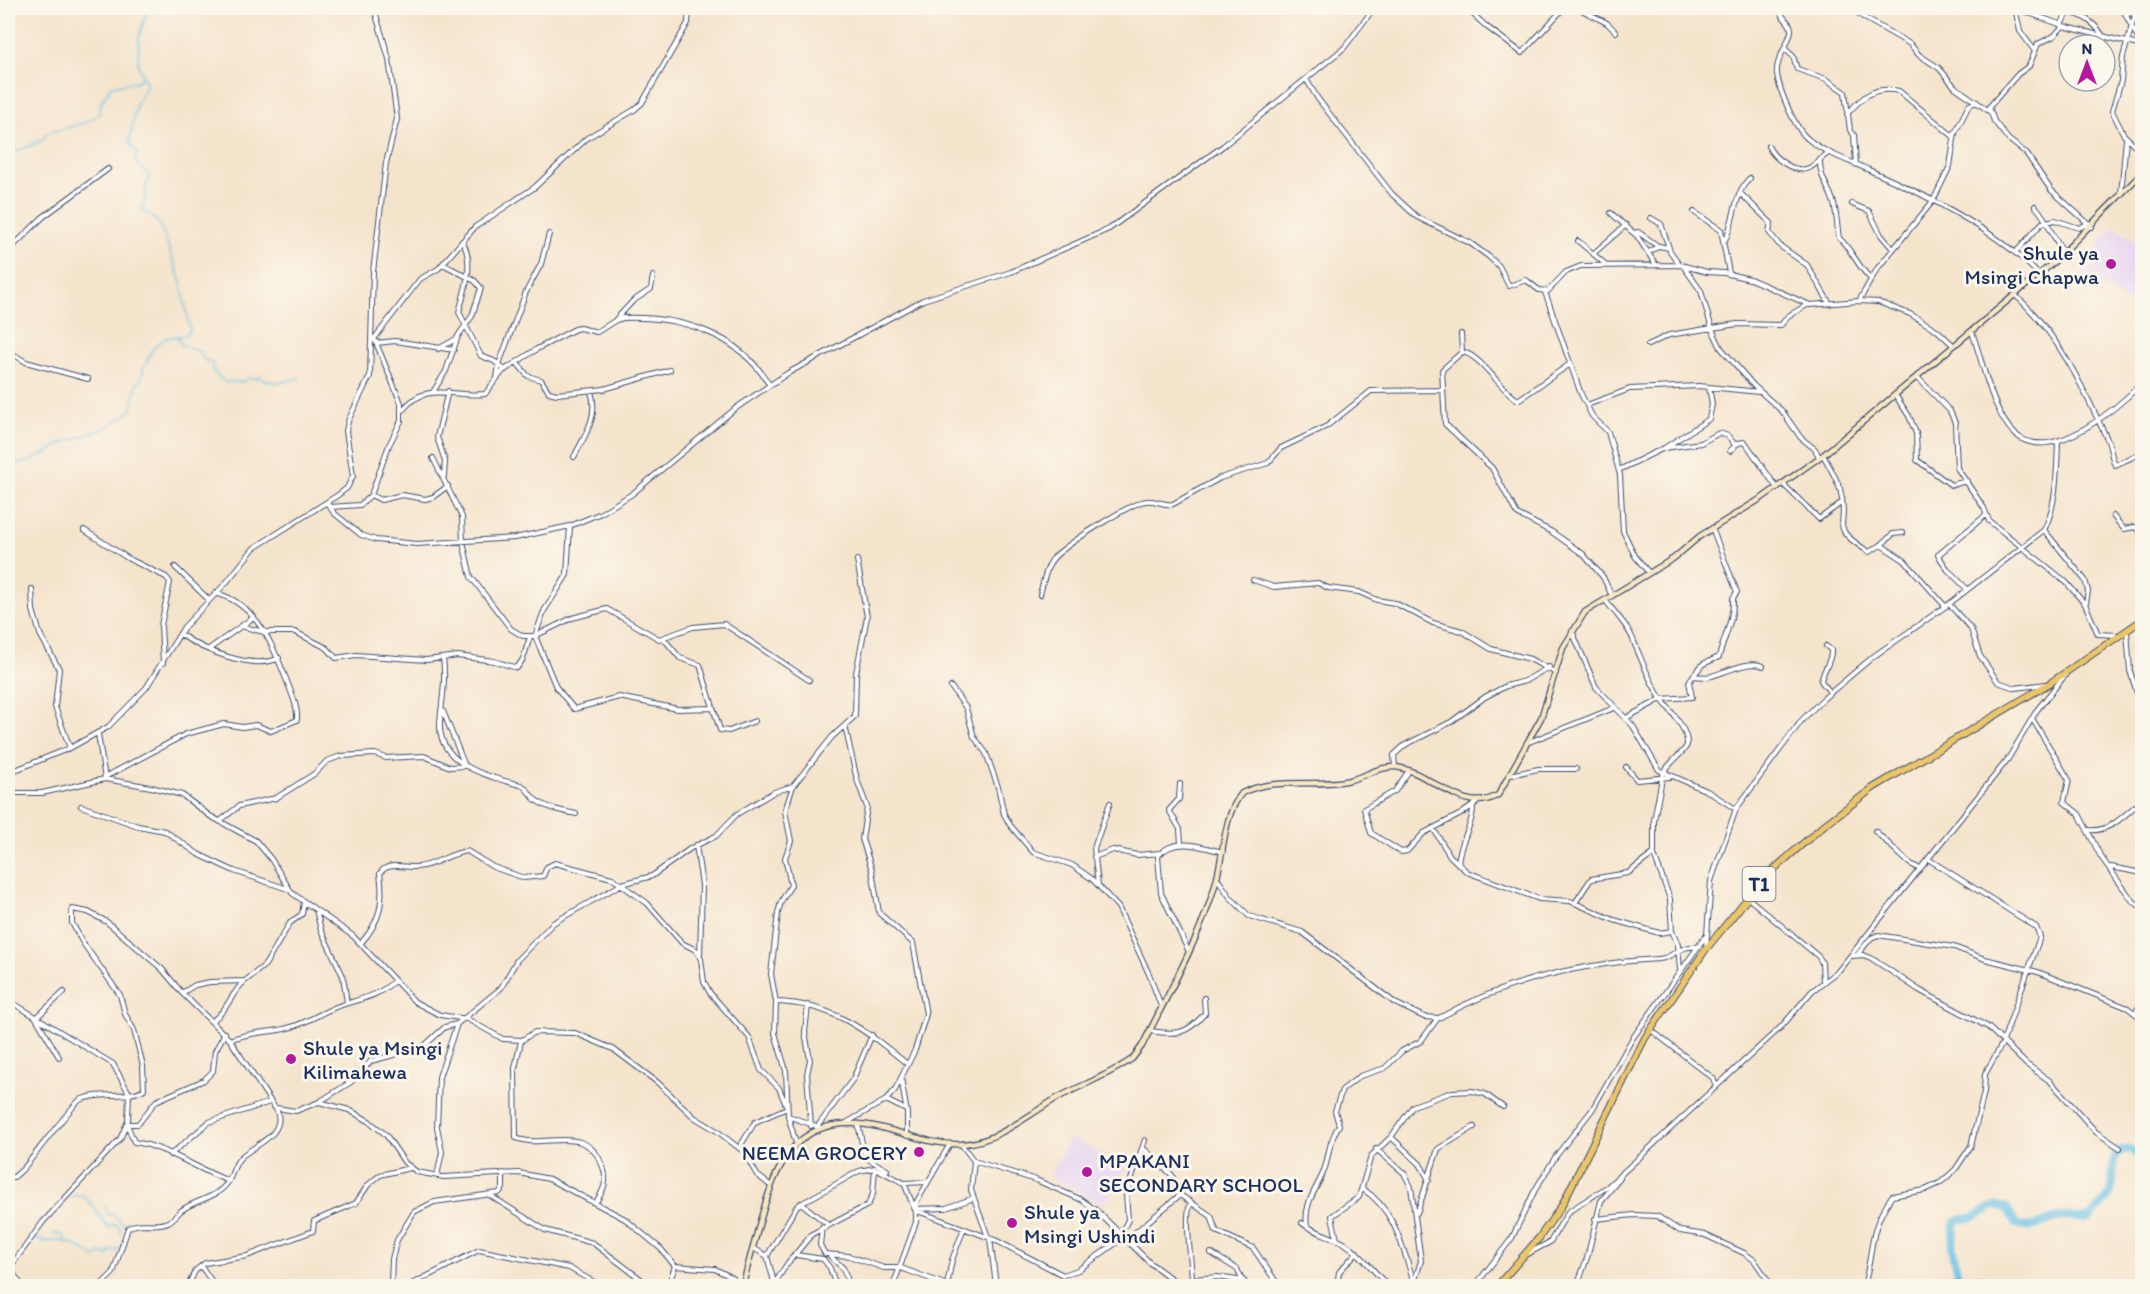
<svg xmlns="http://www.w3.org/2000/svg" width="2150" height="1294" font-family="Itim,sans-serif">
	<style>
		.built { fill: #e5d3f1 }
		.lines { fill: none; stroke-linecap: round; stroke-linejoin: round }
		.stream { stroke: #67bfe4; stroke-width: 1.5 }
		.river { stroke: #67bfe4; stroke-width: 8 }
		.street-casing { stroke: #3c4a6e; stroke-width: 6 }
		.secondary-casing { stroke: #3c4a6e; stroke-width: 7 }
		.highway-casing { stroke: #3c4a6e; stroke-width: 8 }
		.street { stroke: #fff; stroke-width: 4 }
		.secondary { stroke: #f7e8c3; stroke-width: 4.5 }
		.highway { stroke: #ebc669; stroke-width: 6 }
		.poi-dot { fill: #b5179e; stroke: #fbf7ec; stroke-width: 2 }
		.labels { text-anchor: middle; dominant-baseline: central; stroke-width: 6; stroke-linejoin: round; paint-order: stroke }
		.shield { fill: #fbf7ec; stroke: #5e6b89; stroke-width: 1.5 }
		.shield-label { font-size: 20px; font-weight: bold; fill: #1b2f5e }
		.poi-label { font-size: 21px; fill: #1b2f5e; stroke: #fbf7ec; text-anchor: start }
	</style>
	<rect width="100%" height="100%" fill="#fbf7ec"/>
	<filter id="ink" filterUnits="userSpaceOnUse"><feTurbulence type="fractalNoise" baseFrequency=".0167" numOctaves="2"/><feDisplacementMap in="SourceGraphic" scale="12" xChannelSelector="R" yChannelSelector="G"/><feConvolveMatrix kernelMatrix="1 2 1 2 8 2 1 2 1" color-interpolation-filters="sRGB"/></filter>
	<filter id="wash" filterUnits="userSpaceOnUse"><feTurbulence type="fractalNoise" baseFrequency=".008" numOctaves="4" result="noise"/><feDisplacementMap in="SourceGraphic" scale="24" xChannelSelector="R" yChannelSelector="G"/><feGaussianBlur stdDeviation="1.35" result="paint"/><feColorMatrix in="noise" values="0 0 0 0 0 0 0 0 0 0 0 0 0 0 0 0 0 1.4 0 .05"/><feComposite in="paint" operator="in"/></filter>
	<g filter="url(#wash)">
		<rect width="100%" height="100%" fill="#f5e4cc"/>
		<path class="built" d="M2113,227L2142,245V288L2130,304L2079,270Z
			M1069,1137L1126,1167L1103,1205L1050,1177Z"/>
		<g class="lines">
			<path class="stream" d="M8,155L43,140L47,133L88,122L99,114L101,103L111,86L138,81L143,76
				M177,337L182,345L200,352L204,360L212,363L213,371L225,382H243L249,377L254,379L259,377C279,387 281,381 300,378
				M8,465L32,461L63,443L106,428L127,414L131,411L137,384L142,378L143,369L154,347L166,338L186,335L190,330L181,282L159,222L142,210L149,175L134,161L138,154L129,142L136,106L147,85L138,65L139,36L148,8
				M71,1196C92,1192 97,1218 110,1228L113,1224L119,1227L121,1233
				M104,1206L109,1215L112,1213L123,1224L128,1223
				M53,1233L64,1236L66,1244
				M32,1237C40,1242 47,1242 55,1241C68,1240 85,1249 94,1258L102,1253L109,1256L110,1251H117L119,1247"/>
			<path class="river" d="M1960,1286L1952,1246L1955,1222C1961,1217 1967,1220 1974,1217C1986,1212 1992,1202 2007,1208L2016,1224C2041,1232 2044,1217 2065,1217C2074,1216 2080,1220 2090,1218C2094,1212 2109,1197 2111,1192C2117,1175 2104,1151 2130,1149L2142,1158"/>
		</g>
	</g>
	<g filter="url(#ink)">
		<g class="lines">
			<g class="street-casing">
				<path id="street" d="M1466,8L1487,27L1522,53L1564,8
					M1578,8L1607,23L1616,32
					M1779,8C1779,17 1792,21 1791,31C1789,44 1775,60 1777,74C1779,90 1795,129 1808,139C1826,154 1848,160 1869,170C1924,194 1999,231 2039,275
					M1857,8L1860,15L1868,20L1910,44L1919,55L1939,68L1955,87L1989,111
					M2015,8L2062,25
					M2015,8L2020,31L2034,50
					M2122,8L2142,46
					M2137,8L2123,57L2121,81L2112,111L2124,135L2142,152
					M2125,13L2142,14
					M2061,25L2067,13C2081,12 2099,26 2104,39
					M1785,49L1793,56L1797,69L1826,79L1845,92L1850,130L1854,135L1856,164
					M1306,79L1318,99L1392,194L1417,217L1470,243L1488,256L1499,266L1509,286L1526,280L1539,290L1548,291L1566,272L1581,266L1681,265L1707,272L1724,273L1750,279L1810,305L1859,301L1878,302L1910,314L1937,330L1954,346
					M1847,114C1863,96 1874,86 1899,91L1954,137
					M1768,146C1774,159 1795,174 1809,168C1817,164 1822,156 1829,153
					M1820,160C1819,178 1830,188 1834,204C1837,215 1837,227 1839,238C1852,250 1858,267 1871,279
					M1740,193L1771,223L1769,232L1780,246L1807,265L1830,304
					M2121,194L2126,139
					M1852,204L1869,211L1881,235L1893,249
					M2035,206C2049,220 2052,238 2064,253
					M1694,212L1721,230L1729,273
					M1611,213L1637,236L1656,265
					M1651,218L1661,224L1670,251L1680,265
					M2092,227L2051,190L2026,153L2008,139L1994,121L1989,107L2018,74L2029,66L2038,44L2054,36L2063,26L2142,46
					M1634,233L1638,232L1658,246
					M1725,240C1735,221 1734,192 1750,178
					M462,241C475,262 465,290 459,312L481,356L494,361L505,370
					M1578,241L1604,263
					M8,251L43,217L108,169
					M1649,252L1659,246L1669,248
					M1594,253L1626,225
					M2015,253L2042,223L2055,220L2079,228L2089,223
					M1684,267L1701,291L1712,329L1721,348L1754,386L1782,411L1801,438L1815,449L1819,457
					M1545,292L1581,394L1592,416L1608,432L1620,475L1623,531L1635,556L1649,573
					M2015,295C2058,333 2083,387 2107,439C2111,447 2111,457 2115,465L2142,453
					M1859,301L1877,269L1933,201L1950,166L1955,133L1969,105L1977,102
					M616,319L633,301L651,289L653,276
					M1972,332C1983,362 1992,413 2015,434C2051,466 2118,407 2142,383
					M1461,334L1462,352L1442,370L1445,424L1492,468L1517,514L1552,532L1583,554L1603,577L1612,596
					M374,339L420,279L438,269L475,227L535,187L587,138L634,110L642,103L688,23L689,8
					M377,343L395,341L454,350
					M1648,345L1669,335L1737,324L1781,325L1788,316L1807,305
					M438,349L456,339
					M8,351L26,362L88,379
					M1462,352C1480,354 1501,391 1518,400L1570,364
					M517,363L528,376L541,380L549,392L557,394L604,389L670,370
					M497,378L499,364L526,292L541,264L549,234
					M1918,378L1950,411L1955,423L1957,468L1984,508L1989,521L2065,581L2085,604L2098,634L2117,635
					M433,392L446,371L458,336L472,316L481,288L475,281L443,264
					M1895,395L1909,416L1916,433L1917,460L1951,485L1967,481
					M1587,405L1630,389L1699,386L1759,392
					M403,410C426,380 455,398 485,394L503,371L537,349L575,329L580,328L597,332L616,320L623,318C680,316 738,333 769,384
					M1666,447L1709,419L1712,404L1709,387
					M1730,451L1738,443L1745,442L1777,488
					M1823,455C1829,466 1836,477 1840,489C1851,528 1825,524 1869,552L1881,545L1904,560L1945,606
					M574,457C585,435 599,417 591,391
					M433,458L462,517L463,542L471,577L511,629L523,636H535L572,618L607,609L659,639L693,627L724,624L809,680
					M1619,470L1664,448L1701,443L1719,433L1728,436L1735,445
					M444,476L445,461L437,437L448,391
					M1783,484L1819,519L1841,503
					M371,495L381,500L402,495L425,499L433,497L448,486
					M327,503L334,513L361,535L376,540L417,544L515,538L570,526L601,513L632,494L736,408L788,373L923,300L1011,272L1109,229L1223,146L1344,48L1374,8
					M330,507L360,505L371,495L389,445L401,421V403L374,338
					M2113,516L2124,529L2135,527L2142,532
					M570,526L567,575L544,611L535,636L556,687L574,709L619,697L678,709L712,708
					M84,530L129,559L166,577L170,582L161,625L163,663
					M2044,530L2085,580L2088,591L2086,603
					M1881,545L1893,534L1903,533
					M175,567L208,599
					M1253,580L1274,587L1318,583L1328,588L1359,592L1377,600L1395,603L1433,623L1462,631L1491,649L1530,659L1556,673
					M32,589L33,610L40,634L59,669L55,707L70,748
					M1967,589L1948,570L1938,555L1986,515
					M1040,595C1043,583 1045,570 1052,560C1060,548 1132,502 1146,501C1156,499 1163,506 1173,504L1220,478L1268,463L1281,448L1327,426L1371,391L1442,390
					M1605,600C1615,613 1629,627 1634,642C1642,661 1649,680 1660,697C1669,710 1688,728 1687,745C1686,751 1667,764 1663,774
					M1949,604L1971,629L1980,656L1998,682L2015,688L2046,684
					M241,626L264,632H295L327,648L336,658L356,655L426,660L458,656L494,661L517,668L523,659L530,637
					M1572,631L1596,687L1633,726L1659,770L1707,791L1736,809
					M2127,632L2130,671L2142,708
					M180,634C202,650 253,671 279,658
					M664,639L680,658L700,665L720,730L729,731L755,721
					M1826,646L1831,650C1832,661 1823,670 1821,681L1830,692
					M209,649L254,617
					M443,658C446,681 442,700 440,722C437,765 491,778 521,785C527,787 531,797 537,801C549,809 562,811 576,814
					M1693,676L1703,664L1719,657C1724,637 1734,619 1733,598L1737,592L1712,528
					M951,687L966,708L974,737L986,753L998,787L1004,814L1010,825L1033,852L1072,865L1092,879L1118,907L1149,974L1161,1006
					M1626,718L1661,699L1692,697L1689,682L1693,676C1699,676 1706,678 1712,676C1726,672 1748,660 1763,666
					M2033,720L2069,780L2064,802L2079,814L2101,857L2132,900L2142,908
					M845,726L857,780L867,807L862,839L872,870L879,913L913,943L926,1014L915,1050L895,1090L886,1100L846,1123
					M98,734L105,779
					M1529,742L1614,708
					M1395,767L1394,755L1405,745L1451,722L1485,697L1506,686L1525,681L1549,667
					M1626,767L1637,780L1670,777
					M1408,772L1395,791L1364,809L1371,833L1401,852L1407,851L1424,833L1461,814L1479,801
					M8,773L70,748L108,727L146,688L184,627L226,583L254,548L338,495L347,488L353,476L346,431L348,421L370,376L373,272L386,163L397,119L389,59L374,8
					M1510,775L1538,769H1576
					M105,777L186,734L224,724L242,727L256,725L271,731L297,720C298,707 292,695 288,684C274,647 257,603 215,593
					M1662,779L1654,820V855L1670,899L1672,931L1678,945L1680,970
					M1180,784L1179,799L1169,810L1180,829L1181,844
					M793,786L785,811L791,841L785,858L791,885L781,902L778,913L771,974L776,1002L775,1033L786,1071L788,1116L796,1143
					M8,793H42L105,779L151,787L182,795L210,816L256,841L271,859L292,893L353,936L415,1002L440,1015L467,1019L503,1039L522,1040L535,1032L575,1033L613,1049L657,1082L694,1117L717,1131L744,1152L757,1175L771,1186
					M81,806L138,826L165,831L198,854L234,871L288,889
					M220,821L239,806L276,798L314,774L327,761L341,756L375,754L386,758L424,756L450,767L465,766L443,711
					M1433,828L1450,856L1467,872L1539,899L1570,901L1614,920L1659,933L1672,931
					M2089,830C2110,833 2128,812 2142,800
					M1875,831L1909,863L1920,869
					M696,845L702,885L700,955
					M1094,857L1113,850L1137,855L1160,853
					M1458,864C1459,841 1474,825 1473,805
					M2111,867L2142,873
					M1217,878L1230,897L1249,916L1302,932L1395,1003L1424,1017L1439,1018C1506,980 1582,963 1659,959C1674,958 1678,945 1697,947
					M1098,885L1094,848L1110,803
					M1748,898L1819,957L1822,963L1823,982
					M1575,903L1591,879L1628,873L1653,854
					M316,910L321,930L343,976L347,1003
					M361,943C381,921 384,901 380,873C388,861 405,868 417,867C434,866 450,853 467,851L493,867L524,878L543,876L547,867L555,863L612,878L647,903L682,943L696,950L701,959L704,982L710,993L749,1037L761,1070L779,1088L786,1105
					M1706,948L1711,881L1736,809L1802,720L1823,699L1874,656L1949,604L2044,530C2057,505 2057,468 2058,441
					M1188,950L1161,893L1158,856C1174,836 1202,847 1223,852
					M1857,955L1871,938L1878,935L1954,947L1985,959L2038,972L2128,1008L2142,1019
					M1852,956L1863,955L1871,958L1919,990L1988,1027L2026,1064L2050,1081L2096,1132L2120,1148
					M182,993L195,985L210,982L245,981L265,965L290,923L302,914L304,902
					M8,1000L113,1064L129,1093L128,1121L120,1139L43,1222L11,1266L10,1269L22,1286
					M776,1002C831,1003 865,1030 906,1063
					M808,1005L805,1032L810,1060L807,1074L811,1126
					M2135,1013L2142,1002
					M212,1021C228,1010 230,995 243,983
					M1651,1030L1713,1078L1716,1086
					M1150,1031C1176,1035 1187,1035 1205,1013L1204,998
					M225,1033L215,1051L213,1071L204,1080L156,1101L138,1124H127L134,1142C165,1146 198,1170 229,1181
					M230,1040C248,1032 266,1033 284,1029C304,1025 318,1014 336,1007C357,999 377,998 394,981
					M521,1041L515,1068L516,1138C545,1150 586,1121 603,1167C608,1181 604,1190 596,1202
					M59,1057L36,1018L64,992
					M901,1078L907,1113V1136
					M886,1100L906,1110
					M319,1102L349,1110L369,1121L386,1135L405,1163L417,1172L444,1177L519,1173L549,1179L625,1219L661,1249L675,1266L715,1269L733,1278L735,1286
					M276,1108L296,1111L319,1102L351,1082L371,1061L423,1047L445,1027L457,1024
					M788,1116L819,1127
					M858,1124L865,1157L887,1170
					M817,1127L853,1079L872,1035
					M961,1144L974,1161L1036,1180L1082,1200L1098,1212L1149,1262L1181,1286
					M739,1148L755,1122L787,1108
					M1143,1148L1172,1175L1180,1195L1211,1216L1216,1231L1253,1248L1279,1286
					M1376,1149L1404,1173L1411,1187L1421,1261L1413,1286
					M170,1155L209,1122L270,1102
					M974,1161L971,1190L988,1237
					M437,1176L442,1152L437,1127L439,1077L457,1024L501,988L517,960L553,923L622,884L652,876L691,848L716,836L737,814L774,792L793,786L832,737L855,716L856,673L867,617L857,560
					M8,1177H14L23,1169C32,1159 73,1104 80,1100C98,1091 131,1099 144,1089L143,1066L134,1030L125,1014L120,995L83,943L72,923V909L88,912L107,922L162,969L182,993L230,1040L277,1111C286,1135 254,1145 241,1157C234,1163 233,1174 228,1182C216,1199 197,1199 182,1210C177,1214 174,1219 168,1222C155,1228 140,1220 128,1228L113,1273L100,1286
					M1429,1180L1420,1164L1391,1137L1413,1106L1452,1092L1472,1091L1485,1094L1503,1107
					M904,1183L915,1210L995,1240L1063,1275L1078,1270L1123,1238
					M1363,1189C1396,1211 1402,1247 1414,1282
					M489,1195L545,1230L593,1243L650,1286
					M1191,1202C1183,1218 1193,1265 1192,1286
					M801,1203L827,1224
					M915,1209L946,1208L974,1198
					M1417,1213L1438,1149L1474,1127
					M1595,1219L1634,1215L1657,1216L1680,1231L1705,1235L1744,1253L1754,1260L1772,1286
					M1302,1223C1315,1233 1330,1235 1344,1243C1363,1255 1373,1271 1388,1286
					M1307,1226C1303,1199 1321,1186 1326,1164C1330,1147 1330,1141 1339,1125L1335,1111L1342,1090L1360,1076L1385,1068L1402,1051L1421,1041L1438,1018
					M822,1227L820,1245L825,1254L849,1256L884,1268H901L947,1285H996
					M1120,1235L1128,1220L1126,1194L1145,1140
					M990,1239L996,1285
					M1126,1240L1180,1195
					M1337,1240L1332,1216L1359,1197L1371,1156L1391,1137
					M753,1248L767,1256L774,1282
					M1211,1253L1237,1269L1245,1286
					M1527,1254L1550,1242L1568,1212L1607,1187L1629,1167L1782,1026L1812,991L1839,970L2008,759L2037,710L2066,674
					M796,1255L823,1259L830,1268L836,1286
					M767,1256L797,1206L859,1171L875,1168L904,1183L928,1182
					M830,1256L843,1268L850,1286
					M201,1266L215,1286
					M1192,1279L1217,1277L1244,1281
					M947,1285L952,1260L964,1228
					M188,1286L195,1271L205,1263L247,1256L313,1231L314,1221L356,1203L368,1185L380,1175L410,1168
					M391,1286L392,1259L397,1240L414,1212L434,1202L499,1193L503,1188V1173
					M408,1286L479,1250L569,1268L601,1286
					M668,1286L675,1266
					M773,1286L787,1264L812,1234L868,1205L873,1194L875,1168
					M893,1286L916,1222V1203L950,1144
					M1337,1286L1339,1272L1357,1252
					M1475,1286L1512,1238L1535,1190L1556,1156L1592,1110L1632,1039L1705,937
					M1577,1286L1587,1258L1601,1201L1620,1178
					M1864,1286C1874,1250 1868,1230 1892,1196L1925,1190L1940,1183L1955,1170L1971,1146L1984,1092L1985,1074L2002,1044L2040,937L2036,927L1928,859"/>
			</g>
			<g class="secondary-casing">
				<path id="secondary" d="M743,1286C747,1266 754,1245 759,1225C776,1164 795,1115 868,1125C900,1130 929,1146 962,1144C997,1143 1030,1113 1059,1097C1084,1084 1109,1075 1132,1059L1142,1046C1166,998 1203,932 1216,881C1224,854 1223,815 1242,793C1273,777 1312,787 1346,781C1362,778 1379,766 1395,767C1430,770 1462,817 1498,795L1541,718L1563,648L1585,612L1674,558L1700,536L1762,498L1823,455L2054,262L2142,173"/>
			</g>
			<g class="highway-casing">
				<path id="highway" d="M1497,1286L1539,1238L1562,1205L1645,1038L1706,949L1764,878L1824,825L1873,788L2050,683L2142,620"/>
			</g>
			<use href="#street" class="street"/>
			<use href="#secondary" class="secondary"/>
			<use href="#highway" class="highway"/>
		</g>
	</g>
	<g class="poi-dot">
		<circle cx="2111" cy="264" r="6"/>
		<circle cx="291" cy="1059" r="6"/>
		<circle cx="919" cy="1152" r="6"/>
		<circle cx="1087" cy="1172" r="6"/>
		<circle cx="1012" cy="1223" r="6"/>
	</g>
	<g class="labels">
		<rect class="shield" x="1742.5" y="867" width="33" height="34" rx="4.5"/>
		<g class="shield-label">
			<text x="1759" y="884">T1</text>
		</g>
		<g class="poi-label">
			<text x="2099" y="252" text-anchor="end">Shule ya<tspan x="2099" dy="24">Msingi Chapwa</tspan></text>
			<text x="303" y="1047">Shule ya Msingi<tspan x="303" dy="24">Kilimahewa</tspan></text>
			<text x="907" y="1152" text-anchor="end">NEEMA GROCERY</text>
			<text x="1099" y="1160">MPAKANI<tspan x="1099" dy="24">SECONDARY SCHOOL</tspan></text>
			<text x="1024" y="1211">Shule ya<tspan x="1024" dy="24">Msingi Ushindi</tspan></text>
		</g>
	</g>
	<rect width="2150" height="1294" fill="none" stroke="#fbf7ec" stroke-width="30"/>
	<g transform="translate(2087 63)"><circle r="28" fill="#fbf7ec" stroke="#a1a7b3" stroke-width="1.5"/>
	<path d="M0-4.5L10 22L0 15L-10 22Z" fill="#b5179e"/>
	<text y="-9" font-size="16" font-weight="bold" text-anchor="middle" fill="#1b2f5e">N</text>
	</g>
</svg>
